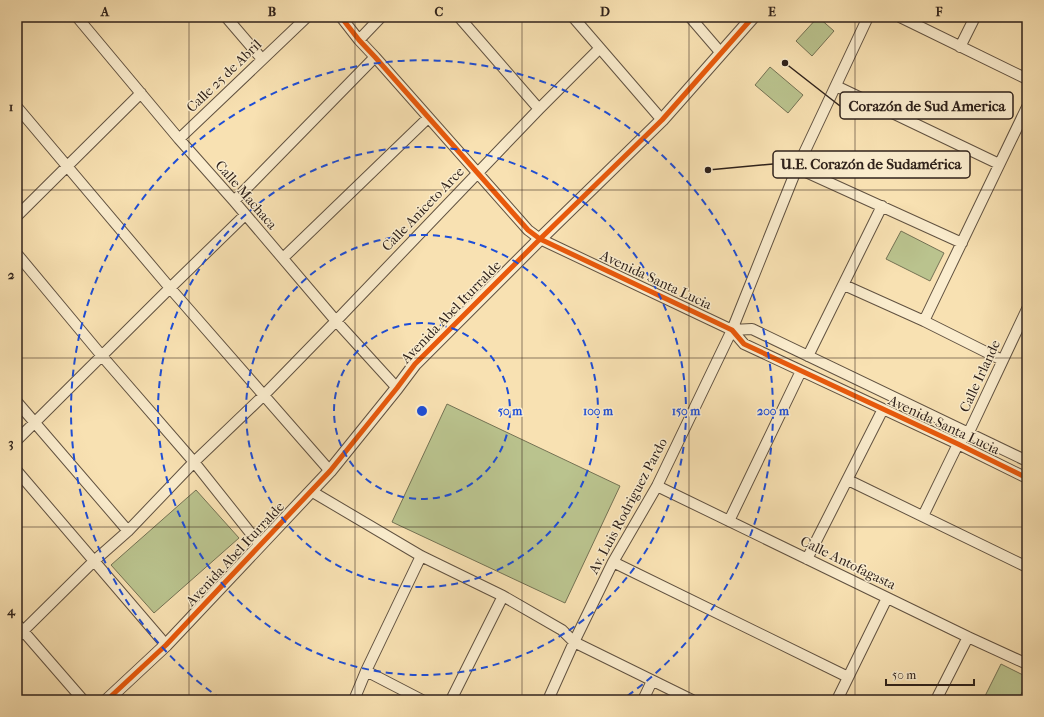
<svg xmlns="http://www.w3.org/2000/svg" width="1044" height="717" font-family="'IM FELL French Canon',serif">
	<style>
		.green { fill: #bac38e; stroke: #747254 }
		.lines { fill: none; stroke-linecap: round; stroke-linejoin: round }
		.minor-casing { stroke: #615241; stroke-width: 12 }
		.tertiary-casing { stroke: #615241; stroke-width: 14 }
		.minor { stroke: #faeccd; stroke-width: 10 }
		.tertiary { stroke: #faeccd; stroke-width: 12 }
		.cycleway-casing { stroke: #faeccd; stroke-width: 8 }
		.cycleway { stroke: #e8590c; stroke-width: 5 }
		.grid { fill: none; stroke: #2f221b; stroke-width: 1; stroke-opacity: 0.55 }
		.ring { fill: none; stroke: #1d4ed8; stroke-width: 2; stroke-dasharray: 7 5 }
		.labels { text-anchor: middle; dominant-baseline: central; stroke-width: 3; stroke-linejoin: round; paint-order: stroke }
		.street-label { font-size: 14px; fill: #2f221b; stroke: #faeccd }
		.centre { fill: #1d4ed8; stroke: #faeccd; stroke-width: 2 }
		.ring-label { font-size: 12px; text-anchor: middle; font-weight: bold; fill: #1d4ed8; stroke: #faeccd; stroke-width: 3; stroke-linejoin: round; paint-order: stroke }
		.leader { fill: none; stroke: #2f221b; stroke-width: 1.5 }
		.callout-dot { fill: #2f221b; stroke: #faeccd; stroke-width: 1.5 }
		.callout { fill: #faeccd; stroke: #2f221b; stroke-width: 1.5 }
		.callout-label { font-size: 15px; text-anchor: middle; font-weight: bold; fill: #2f221b }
		.neatline { fill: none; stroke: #2f221b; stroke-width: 1.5 }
		.grid-label { font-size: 13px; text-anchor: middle; font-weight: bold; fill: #2f221b }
	</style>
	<rect width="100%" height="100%" fill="#f8e1b2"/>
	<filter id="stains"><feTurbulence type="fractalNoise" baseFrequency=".005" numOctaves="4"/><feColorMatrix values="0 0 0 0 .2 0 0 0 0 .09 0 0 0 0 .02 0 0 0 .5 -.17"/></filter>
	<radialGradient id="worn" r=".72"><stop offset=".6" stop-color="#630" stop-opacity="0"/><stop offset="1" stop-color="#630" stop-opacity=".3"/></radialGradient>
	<path class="green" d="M818,17L834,31L812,56L796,41Z
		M770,67L803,95L788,113L755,85Z
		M901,231L944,253L930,281L886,259Z
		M447,404L620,486L565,603L392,522Z
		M196,490L239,538L154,613L111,565Z
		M1001,664L1027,677V683L1018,700H983Z"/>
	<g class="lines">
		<g class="minor-casing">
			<path id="minor" d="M77,17L179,139L234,201L336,321L397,388
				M226,17L262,59
				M341,17L359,40L375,57L528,230L540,239L732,330L744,344L958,444L1027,478
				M459,17L539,109
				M573,17L662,120
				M690,17L721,53
				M900,17L1027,79
				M359,40L381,17
				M960,47L975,17
				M836,86L999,164
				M17,107L170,288L330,471
				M179,139L307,17
				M797,168L962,243
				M234,201L375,57
				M17,216L141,93
				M17,254L102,356L194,462L260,545
				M283,258L428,118
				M844,285L924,321L1002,360
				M924,321L1027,107
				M732,330L752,329L1027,461
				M808,356L882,206
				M17,402L128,531
				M17,440L170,288L245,215
				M17,471L166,645
				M848,480L1027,567
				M657,486L968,637L1027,664
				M311,491L421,556L503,596L562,630L574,642L692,700
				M923,516L958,444L969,432L1027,309
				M729,521L801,371
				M807,559L883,409
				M613,562L848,677
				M17,624L83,700
				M17,637L94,561L128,531L194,462L263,396L336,321L539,109L599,49
				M366,671L422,700
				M354,700L366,671L421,556
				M451,700L503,596
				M548,700L574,642L613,562L657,486L732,330L797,168L868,17
				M643,700L652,681
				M837,700L887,598
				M936,700L968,637"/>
		</g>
		<g class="tertiary-casing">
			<path id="tertiary" d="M107,700L166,645L330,471L397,388L415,364L540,239L662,120L753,17"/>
		</g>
		<use href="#minor" class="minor"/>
		<use href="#tertiary" class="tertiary"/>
		<g class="cycleway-casing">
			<path id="cycleway" d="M341,17L359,40L375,57L528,230L540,239L732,330L744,344L958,444L1027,478
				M107,700L166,645L330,471L397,388L415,364L540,239L662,120L753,17"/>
		</g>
		<use href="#cycleway" class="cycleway"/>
	</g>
	<path class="grid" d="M189,17V700M355,17V700M522,17V700M689,17V700M855,17V700M17,190H1027M17,358H1027M17,527H1027"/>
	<g class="ring">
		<circle cx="422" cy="411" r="88"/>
		<circle cx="422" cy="411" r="176"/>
		<circle cx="422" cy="411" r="264"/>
		<path d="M221 699A351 351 0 1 1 623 699"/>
	</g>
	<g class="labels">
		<g class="street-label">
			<text transform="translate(224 76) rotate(-44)">Calle 25 de Abril</text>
			<text transform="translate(246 195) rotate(49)">Calle Machaca</text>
			<text transform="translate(423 209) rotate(-46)">Calle Aniceto Arce</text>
			<text transform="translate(656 280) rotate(25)">Avenida Santa Lucia</text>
			<text transform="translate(451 312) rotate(-46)">Avenida Abel Iturralde</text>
			<text transform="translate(980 376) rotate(-65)">Calle Irlande</text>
			<text transform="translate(944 425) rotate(25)">Avenida Santa Lucia</text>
			<text transform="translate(628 506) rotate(-62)">Av. Luis Rodriguez Pardo</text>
			<text transform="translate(235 554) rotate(-47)">Avenida Abel Iturralde</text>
			<text transform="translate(848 563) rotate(26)">Calle Antofagasta</text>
		</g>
	</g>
	<circle cx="422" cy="411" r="6" class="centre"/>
	<g class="ring-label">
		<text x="510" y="415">50 m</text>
		<text x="598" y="415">100 m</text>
		<text x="686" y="415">150 m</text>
		<text x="773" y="415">200 m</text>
	</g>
	<path class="leader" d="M785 63L840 106M708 170L773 164"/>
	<g class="callout-dot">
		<circle cx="785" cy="63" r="4"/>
		<circle cx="708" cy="170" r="4"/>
	</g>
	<g class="callout">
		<rect x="840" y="92" width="173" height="27" rx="4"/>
		<rect x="773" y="151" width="197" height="27" rx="4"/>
	</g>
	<g class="callout-label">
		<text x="927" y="111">Corazón de Sud America</text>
		<text x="871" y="169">U.E. Corazón de Sudamérica</text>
	</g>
	<rect width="1044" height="717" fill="none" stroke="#f8e1b2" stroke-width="44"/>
	<path d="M886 679v6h88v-6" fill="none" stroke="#2f221b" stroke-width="2"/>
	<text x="892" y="679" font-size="12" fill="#2f221b" stroke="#faeccd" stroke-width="3" paint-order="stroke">50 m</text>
	<rect x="22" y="22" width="1000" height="673" class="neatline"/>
	<g class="grid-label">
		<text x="105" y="16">A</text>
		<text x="272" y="16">B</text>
		<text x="439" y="16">C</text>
		<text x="605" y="16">D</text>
		<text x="772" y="16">E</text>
		<text x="939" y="16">F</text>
		<text x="11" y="111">1</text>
		<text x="11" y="279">2</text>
		<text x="11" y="447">3</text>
		<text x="11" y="615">4</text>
	</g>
	<rect width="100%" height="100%" filter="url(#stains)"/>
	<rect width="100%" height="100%" fill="url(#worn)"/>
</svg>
